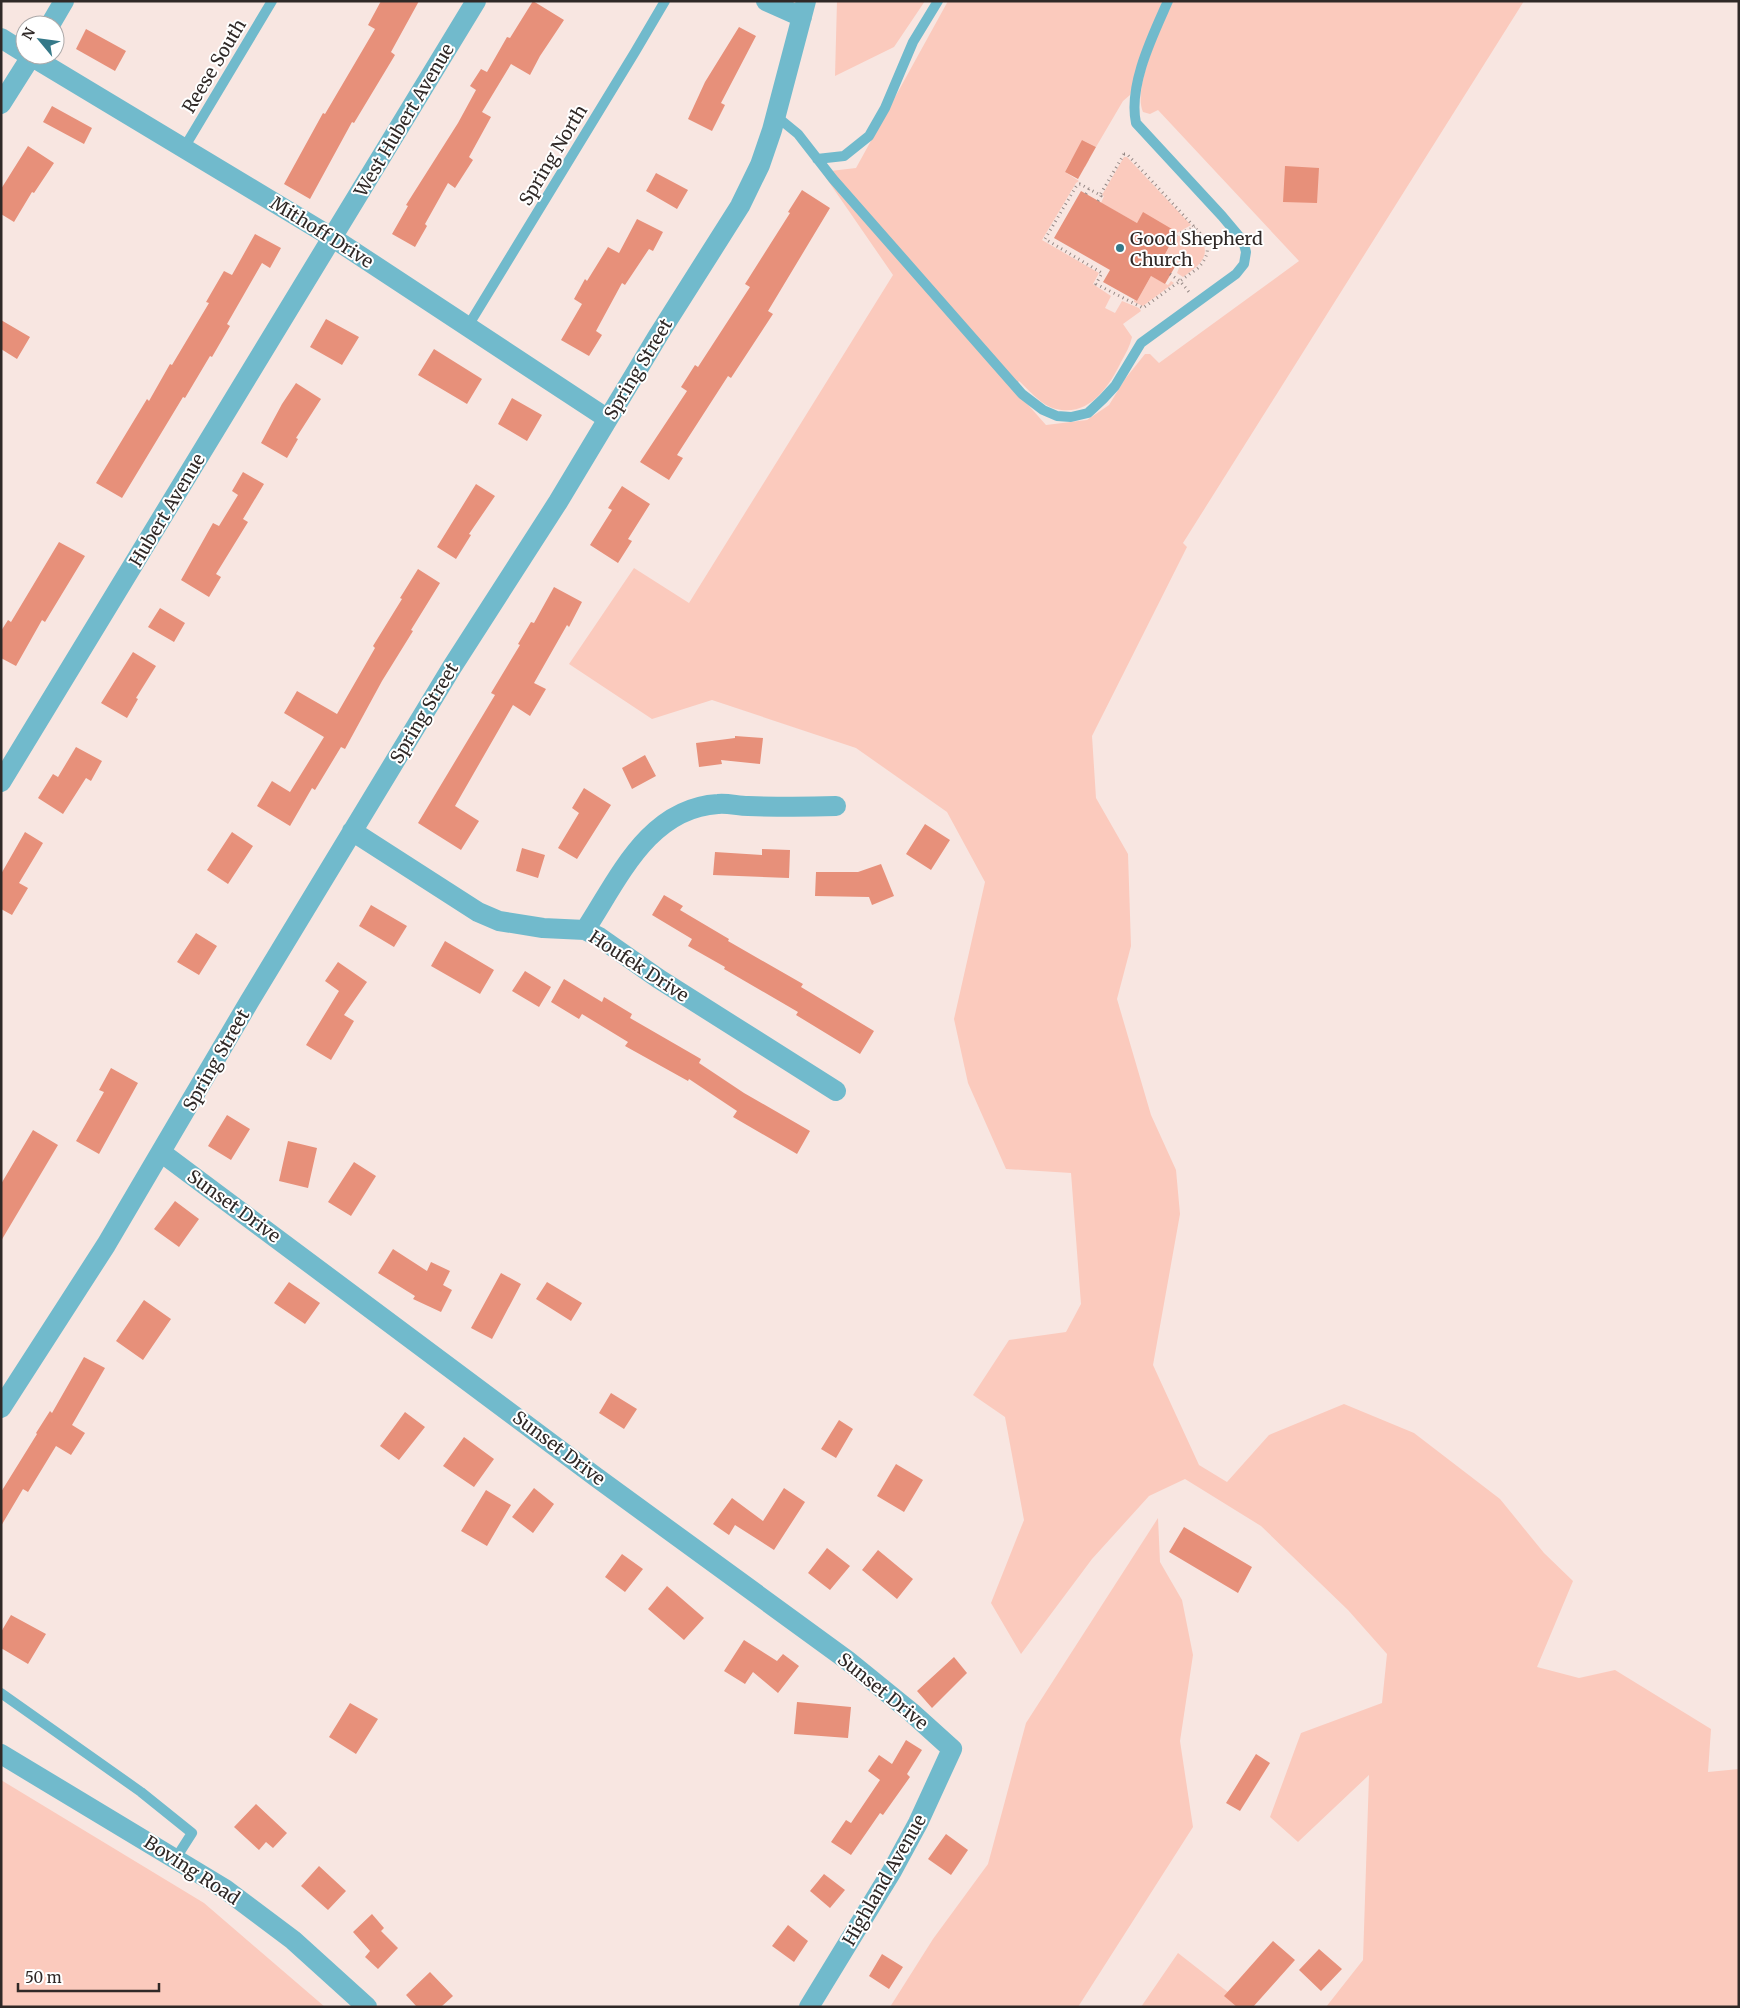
<svg xmlns="http://www.w3.org/2000/svg" width="1740" height="2008" font-family="Merriweather,serif">
	<style>
		.green { fill: #fbcabd }
		.building { fill: #e7907a }
		.lines { fill: none; stroke-linecap: round; stroke-linejoin: round }
		.path { stroke: #958885; stroke-width: 3; stroke-dasharray: 1 4; stroke-linecap: butt }
		.service { stroke: #71bacc; stroke-width: 10 }
		.minor { stroke: #71bacc; stroke-width: 20 }
		.poi-dot { fill: #357989; stroke: #fff; stroke-width: 2 }
		.labels { text-anchor: middle; dominant-baseline: central; stroke-width: 4; stroke-linejoin: round; paint-order: stroke }
		.street-label { font-size: 18px; fill: #302927; stroke: #fff }
		.poi-label { font-size: 18px; fill: #302927; stroke: #fff; text-anchor: start }
	</style>
	<rect width="100%" height="100%" fill="#f8e6e1"/>
	<path class="green" d="M837,1H925L894,47L835,76Z
		M948,1H1163L1130,95L1123,101L1096,147L1082,140L1089,160L1085,167L1071,160L1065,172L1079,181L1076,183L1042,240L1099,273L1093,284L1111,296L1105,308L1115,313L1122,301L1139,308L1141,311L1123,324L1132,337C1130,346 1126,353 1121,362C1109,387 1089,417 1056,409C1042,406 1029,390 1019,381L1013,388L1046,425L1087,420L1109,405L1125,379L1145,354H1150L1159,363L1299,261L1158,110L1150,114L1143,112C1132,87 1162,25 1173,1H1524L1183,543L1187,547L1092,736L1096,798L1128,854L1131,946L1117,999L1151,1115L1176,1170L1180,1214L1153,1365L1199,1465L1227,1482L1269,1435L1344,1404L1414,1433L1500,1499L1544,1553L1573,1581L1537,1667L1579,1678L1615,1670L1711,1729L1708,1772L1739,1769V2007H1326L1363,1960L1369,1775L1298,1842L1270,1817L1301,1733L1382,1703L1387,1654L1348,1610L1261,1526L1185,1479L1149,1496L1092,1559L1021,1654L991,1603L1024,1520L1005,1417L973,1395L1009,1340L1066,1332L1081,1304L1071,1173L1006,1169L968,1083L954,1019L985,882L947,812L856,748L712,700L652,719L569,664L634,568L689,603L893,275L822,172L856,168Z
		M1124,157H1127L1191,225L1177,233L1143,213L1137,223L1101,203L1104,196L1102,195Z
		M1196,230C1213,254 1204,262 1183,277L1177,273L1179,268L1163,258L1175,237Z
		M1151,276L1168,285L1171,281L1174,283L1143,306L1134,302V300L1137,301Z
		M1158,1518L1160,1562L1182,1600L1193,1655L1180,1741L1193,1827L1078,2007H890L933,1939L988,1864L1026,1723Z
		M1,1780L204,1903L325,2007H1Z
		M1178,1953L1247,2007H1141Z"/>
	<path class="building" d="M381,1H419L391,52L395,55L354,123L352,122L310,199L284,184L323,113L325,114L375,29L368,25Z
		M533,1L564,20L540,56L530,75L511,64L482,112L491,117L469,157L473,160L455,188L448,183L425,224L427,226L415,247L392,234L408,206L406,205L458,123L476,90L470,86L481,69L487,72L507,37L510,38Z
		M739,27L756,36L721,103L725,105L712,131L688,119L705,82Z
		M86,29L126,51L115,71L76,49Z
		M52,106L92,128L84,144L43,122Z
		M1082,140L1096,147L1078,179L1065,172Z
		M28,146L54,163L34,193L32,192L14,222L1,214V189Z
		M1285,166L1319,168L1317,203L1283,202Z
		M656,173L688,190L677,209L646,191Z
		M802,190L830,208L768,311L773,314L731,378L728,376L677,455L683,458L669,480L640,462L687,391L681,387L695,365L698,367L750,287L745,284L790,213L788,212Z
		M1081,191L1137,223L1143,212L1177,232L1163,258L1176,265L1165,284L1151,276L1137,301L1103,282L1110,270L1054,238Z
		M637,219L663,232L653,251L649,249L625,285L622,283L596,331L602,335L589,356L561,340L582,304L574,299L585,279L587,281L608,247L619,253Z
		M255,234L281,248L270,268L262,263L227,324L230,326L212,357L210,356L185,398L183,397L122,498L96,483L147,399L149,401L170,364L172,365L209,303L206,302L224,271L232,275Z
		M326,319L359,337L342,365L310,347Z
		M1,320L30,337L17,359L1,349Z
		M434,349L482,379L467,404L418,375Z
		M296,383L321,399L296,438L298,439L287,458L261,443L282,404Z
		M512,398L542,415L527,441L498,424Z
		M243,472L264,484L243,519L248,522L216,574L221,577L209,597L181,580L213,523L219,526L238,495L232,491Z
		M476,484L495,496L469,534L471,535L456,559L437,547Z
		M622,486L650,504L628,539L632,541L618,563L590,545L612,510L608,508Z
		M59,542L85,556L45,622L42,620L16,666L1,658V631L8,620L11,622Z
		M418,569L440,583L411,630L413,631L382,681L345,749L341,747L315,790L312,788L290,826L257,806L272,781L290,792L324,737L284,713L297,691L337,714L375,648L373,646L402,599L400,598Z
		M554,587L582,602L569,627L567,625L534,683L546,689L530,716L513,705L455,806L479,821L461,850L418,823L495,695L491,693L520,645L518,644L531,622L534,623Z
		M160,608L185,623L174,642L148,627Z
		M133,652L156,666L136,698L138,699L127,718L101,703Z
		M735,736L763,738L760,764L721,760L722,764L699,767L696,743L735,738Z
		M76,747L102,761L91,781L86,778L63,814L38,798L53,774L58,777Z
		M645,755L656,776L632,789L622,768Z
		M584,788L611,805L577,859L558,848L579,813L572,808Z
		M925,824L950,840L931,870L906,854Z
		M25,832L43,843L19,883L28,888L12,915L1,909V874Z
		M232,832L253,846L228,884L207,870Z
		M522,848L545,855L538,878L516,871Z
		M762,849L790,850L789,878L713,875L715,852L762,855Z
		M881,864L894,896L872,905L869,897L815,896L816,872H858Z
		M664,895L683,906L680,910L729,939L728,941L803,984L801,987L874,1031L860,1054L796,1015L798,1012L724,969L725,967L688,946L692,939L652,915Z
		M371,905L407,926L394,947L359,926Z
		M196,933L217,946L199,975L177,962Z
		M445,941L494,970L480,994L431,966Z
		M338,962L367,982L344,1015L354,1021L331,1060L306,1045L339,991L325,981Z
		M525,971L551,987L539,1007L512,991Z
		M564,979L602,1002L604,997L632,1014L630,1018L701,1059L699,1063L744,1093L810,1131L797,1154L733,1117L737,1111L689,1079L688,1081L625,1046L628,1042L582,1014L579,1019L551,1002Z
		M111,1068L138,1083L99,1154L76,1141L104,1092L99,1090Z
		M227,1115L250,1129L231,1160L208,1146Z
		M33,1130L58,1145L1,1241V1184Z
		M288,1141L317,1148L308,1188L279,1181Z
		M354,1162L376,1176L351,1216L328,1202Z
		M175,1201L199,1219L179,1247L154,1229Z
		M393,1249L427,1271L431,1262L450,1271L443,1285L452,1290L441,1312L413,1299L415,1296L378,1273Z
		M501,1273L521,1284L492,1339L471,1328Z
		M289,1282L320,1303L305,1324L274,1303Z
		M547,1282L582,1303L571,1321L536,1299Z
		M144,1300L171,1319L143,1360L116,1341Z
		M84,1357L105,1368L72,1425L85,1433L71,1455L56,1446L28,1492L23,1489L1,1526V1492L37,1434L36,1433L50,1411L52,1413Z
		M611,1393L637,1409L624,1429L599,1413Z
		M405,1412L425,1427L399,1460L380,1446Z
		M839,1420L853,1429L836,1458L821,1449Z
		M464,1437L494,1459L474,1487L443,1466Z
		M896,1464L923,1480L904,1512L877,1496Z
		M534,1488L554,1504L533,1533L512,1517Z
		M784,1488L805,1502L774,1550L735,1525L729,1535L713,1524L732,1498L763,1521Z
		M486,1490L511,1505L487,1546L461,1531Z
		M1184,1527L1252,1567L1238,1593L1169,1552Z
		M827,1548L850,1566L830,1590L808,1573Z
		M878,1550L913,1579L897,1599L862,1570Z
		M622,1554L643,1569L625,1592L605,1577Z
		M667,1586L704,1618L684,1640L648,1609Z
		M11,1615L46,1634L28,1664L1,1648V1632Z
		M744,1640L777,1661L783,1654L799,1666L778,1693L753,1672L745,1684L724,1671Z
		M954,1657L967,1673L932,1708L917,1691Z
		M797,1702L851,1707L848,1738L794,1734Z
		M350,1703L378,1719L356,1754L329,1737Z
		M906,1740L922,1750L907,1774L910,1777L883,1815L880,1813L851,1855L831,1842L846,1820L851,1823L880,1780L868,1771L879,1755L892,1764Z
		M1256,1754L1270,1763L1240,1811L1226,1803Z
		M256,1804L287,1833L273,1848L266,1842L259,1850L234,1827Z
		M946,1834L968,1850L951,1875L928,1859Z
		M319,1866L346,1891L328,1910L301,1886Z
		M824,1874L845,1890L830,1908L810,1891Z
		M372,1914L384,1928L381,1931L398,1948L378,1969L365,1957L370,1951L353,1932Z
		M788,1925L808,1941L794,1962L772,1946Z
		M1273,1941L1295,1960L1253,2007H1237L1224,1996Z
		M1319,1949L1342,1969L1321,1991L1299,1970Z
		M882,1954L903,1967L889,1989L869,1976Z
		M430,1972L453,1996L441,2007H417L406,1995Z"/>
	<g class="lines">
		<path class="path" d="M1124,154H1127L1200,233C1211,246 1209,256 1198,268L1143,308L1096,284L1102,273L1045,239L1077,185L1080,184L1100,195Z
			M1086,194L1089,189
			M1098,201L1101,196L1100,195
			M1176,235L1195,227
			M1170,274L1180,281L1189,292"/>
		<path class="service" d="M776,116L798,134L833,179L1022,394L1043,410L1057,416L1071,417L1088,413L1103,399L1115,386L1141,343L1236,274L1244,264L1246,252L1243,241L1222,216L1136,123C1128,85 1153,35 1168,1
			M184,148L272,1
			M817,159L844,156L869,136L885,108L913,42L938,1
			M468,326L635,52L665,1
			M1,1693L141,1792L192,1833L176,1858"/>
		<path class="minor" d="M766,1L802,17
			M50,25L64,1
			M1,38L25,53
			M29,55L333,238L608,419
			M1,104L32,55
			M1,782L476,1
			M352,831L478,912L499,921L543,928L585,930L599,937L659,979L836,1091
			M585,930C618,880 648,808 718,804C728,803 738,806 748,806C778,807 807,807 836,806
			M162,1153L596,1477L847,1660L911,1712L952,1749L918,1823L892,1871L809,2007
			M1,1408L106,1245L249,1002L452,667L558,502L659,334L740,206L760,165L772,130L806,1
			M1,1754L225,1889L293,1940L367,2007"/>
	</g>
	<circle class="poi-dot" cx="1120" cy="248" r="5"/>
	<g class="labels">
		<g class="street-label">
			<text transform="translate(214 66) rotate(-59)">Reese South</text>
			<text transform="translate(404 120) rotate(-59)">West Hubert Avenue</text>
			<text transform="translate(553 155) rotate(-59)">Spring North</text>
			<text transform="translate(322 232) rotate(32)">Mithoff Drive</text>
			<text transform="translate(638 369) rotate(-59)">Spring Street</text>
			<text transform="translate(167 510) rotate(-59)">Hubert Avenue</text>
			<text transform="translate(424 713) rotate(-59)">Spring Street</text>
			<text transform="translate(639 966) rotate(33)">Houfek Drive</text>
			<text transform="translate(216 1060) rotate(-60)">Spring Street</text>
			<text transform="translate(234 1206) rotate(36)">Sunset Drive</text>
			<text transform="translate(559 1448) rotate(37)">Sunset Drive</text>
			<text transform="translate(883 1691) rotate(39)">Sunset Drive</text>
			<text transform="translate(192 1870) rotate(33)">Boving Road</text>
			<text transform="translate(884 1880) rotate(-60)">Highland Avenue</text>
		</g>
		<g class="poi-label">
			<text x="1130" y="238">Good Shepherd<tspan x="1130" dy="21">Church</tspan></text>
		</g>
	</g>
	<rect width="1740" height="2008" fill="none" stroke="#302927" stroke-width="5"/>
	<g transform="translate(40 40) rotate(299)"><circle r="24" fill="#ffffff" stroke="#aca9a9"/>
	<path d="M0-4L9 19L0 12L-9 19Z" fill="#357989"/>
	<text y="-8" font-size="14" font-weight="bold" text-anchor="middle" fill="#302927">N</text>
	</g>
	<path d="M18 1983v8h141v-8" fill="none" stroke="#302927" stroke-width="2.5"/>
	<text x="25" y="1983" font-size="15" fill="#302927" stroke="#ffffff" stroke-width="4" paint-order="stroke">50 m</text>
</svg>
